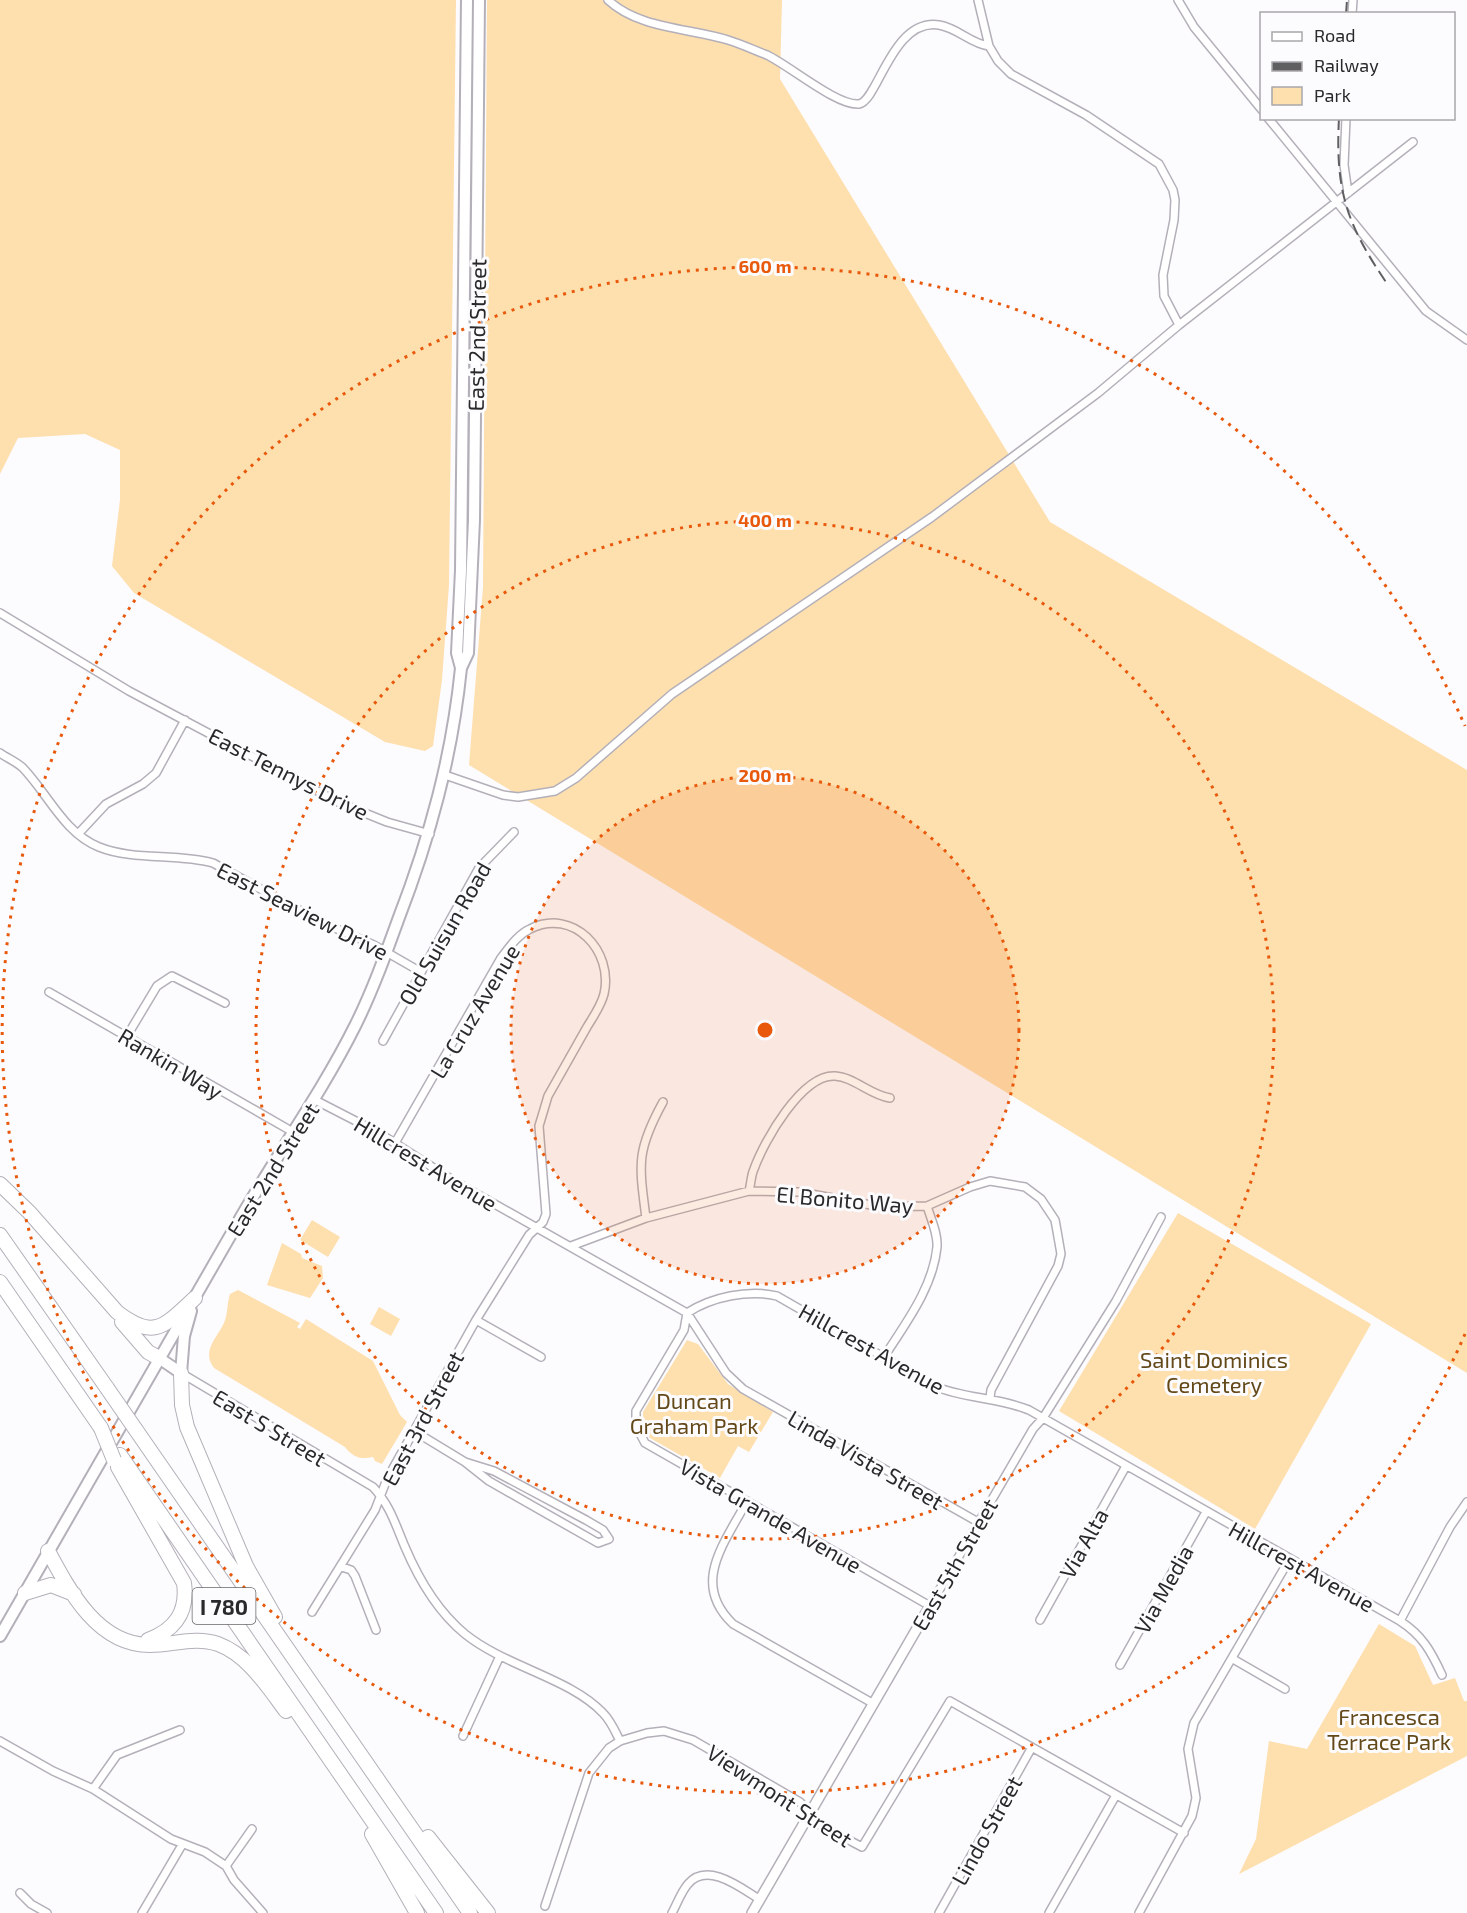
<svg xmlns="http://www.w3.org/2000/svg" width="1467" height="1913" font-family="'Exo 2',sans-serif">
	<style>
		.green { fill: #fedfae }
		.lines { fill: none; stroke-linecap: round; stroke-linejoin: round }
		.minor-casing { stroke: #b4b0b9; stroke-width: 10 }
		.tertiary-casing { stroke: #b4b0b9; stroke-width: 12 }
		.secondary-casing { stroke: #b4b0b9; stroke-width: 14 }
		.motorway-casing { stroke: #b4b0b9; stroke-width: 16 }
		.minor { stroke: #fff; stroke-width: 7 }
		.tertiary { stroke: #fff; stroke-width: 9 }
		.secondary { stroke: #fff; stroke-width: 10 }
		.motorway { stroke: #fff; stroke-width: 14 }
		.rail { stroke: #5f5e61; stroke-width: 2; stroke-dasharray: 12 6; stroke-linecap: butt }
		.motorway-bridge-casing { stroke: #b4b0b9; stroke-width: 16; stroke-linecap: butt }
		.motorway-bridge { stroke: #fff; stroke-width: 14 }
		.ring { fill: none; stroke: #e8590c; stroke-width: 3; stroke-dasharray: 3 6 }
		.labels { text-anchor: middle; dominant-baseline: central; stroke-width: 6; stroke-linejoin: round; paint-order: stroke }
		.shield { fill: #fcfbfe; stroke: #68676a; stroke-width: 1.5 }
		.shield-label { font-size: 21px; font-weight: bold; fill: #29282b }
		.street-label { font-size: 22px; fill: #29282b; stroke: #fcfbfe }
		.park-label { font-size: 22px; fill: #634818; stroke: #fcfbfe }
		.centre { fill: #e8590c; stroke: #fcfbfe; stroke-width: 3 }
		.ring-label { font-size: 18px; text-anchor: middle; font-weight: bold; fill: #e8590c; stroke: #fcfbfe; stroke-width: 6; stroke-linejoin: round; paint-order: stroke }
	</style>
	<rect width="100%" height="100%" fill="#fcfbfe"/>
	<path class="green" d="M0,0H456L449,585L442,680L433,746L425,751L385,742L134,593L112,566L120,500V450L85,434L18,438L0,474Z
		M487,0H782L780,79L1050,522L1467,770V1373L469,765L483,587Z
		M1178,1213L1371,1324L1255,1529L1059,1411Z
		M312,1220L340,1237L328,1257L300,1240Z
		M282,1243L301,1254L302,1258L322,1266L323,1278L310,1298L267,1285Z
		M238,1290L300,1323L297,1327L300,1329L306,1319L373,1361L400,1415L407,1422L382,1464L375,1461L373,1457C360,1460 353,1457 345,1447L214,1368C201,1351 217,1338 224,1323C228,1314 227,1303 230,1294Z
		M379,1307L400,1319L391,1336L370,1324Z
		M687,1340L698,1344L728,1384L773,1412L749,1452L738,1446L720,1478L650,1438L643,1426V1412Z
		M1379,1624L1415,1646L1433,1685L1455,1678L1464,1701H1467V1756L1239,1874L1256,1839L1269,1741L1307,1749Z"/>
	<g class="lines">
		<g class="minor-casing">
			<path id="minor" d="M608,0C639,29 690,28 728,40C741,44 754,50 767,55C790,66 837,106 859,104C878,101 892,18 939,25C958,28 971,44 989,46
				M978,0L989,46L998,61L1011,74L1086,115L1159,164L1173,190L1175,200L1174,220L1163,275L1164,296L1179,325
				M1178,0L1194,27L1262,110
				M1352,14L1353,0
				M1268,118L1426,311L1467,340
				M1346,118L1344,165L1348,193
				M0,613L129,691L340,803L387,822L430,834
				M0,753C7,758 17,762 23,768C48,794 64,833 99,847C134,861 177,853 213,863L321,922L374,945L421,972
				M445,775L503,795L518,797L555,791L576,778L672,694L932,517L1098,393L1179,325L1413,142
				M79,833L106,804L143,784L156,773L185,720
				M49,992L293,1132
				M127,1036L157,986L172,976L225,1003
				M383,1041L479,868L514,832
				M315,1100L379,1133L454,1181L687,1313C711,1297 749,1289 777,1296L934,1386C965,1399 997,1397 1029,1410L1400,1621C1422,1635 1431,1651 1442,1675
				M749,1191C751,1184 751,1175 754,1169C764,1141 802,1074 835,1076C854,1077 870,1095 890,1098
				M646,1218C639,1164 636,1151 663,1102
				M571,1246L646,1218L749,1191L800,1192L882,1207L927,1206L970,1187L990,1181L1025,1187L1041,1199L1055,1220L1057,1231L1061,1254L1058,1266L991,1390L990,1398
				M687,1313L684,1330L636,1411V1426L645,1443L930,1606L1033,1429L1043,1418L1116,1301L1161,1217
				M687,1313L726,1373L743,1389L978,1522
				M476,1320L541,1357
				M884,1357C905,1324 933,1288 937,1247C938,1234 931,1219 927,1206
				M181,1373L373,1487C390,1505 396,1526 405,1547C419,1580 437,1611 465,1634C506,1667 570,1678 603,1713C611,1721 615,1731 620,1741
				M414,1431L465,1462L489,1481L598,1543L609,1539L603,1530L586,1520L494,1471L465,1462
				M747,1501C725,1543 690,1583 733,1624L874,1704
				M342,1567L351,1570L355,1576L376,1630
				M312,1612L375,1510L387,1479L476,1320L529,1235L543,1222L546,1214L539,1126L548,1096C561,1073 574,1050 587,1027C593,1017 601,1006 604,994C614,951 573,907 530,929C517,935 509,948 501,958L395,1143
				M1040,1620L1126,1466
				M1400,1621L1450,1527L1467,1502
				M1233,1659L1285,1689
				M1120,1665L1206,1512
				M463,1736L499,1658
				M0,1741L53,1771L93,1789L171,1839L205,1852L226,1866L234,1880L263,1913
				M93,1789L117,1755L180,1730
				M226,1866L252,1829
				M20,1893L31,1904L47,1913
				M545,1906L589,1773L609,1748L620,1741L647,1733L664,1731L693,1740L800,1802L818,1824L862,1847L950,1701L1184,1833
				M142,1913L182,1845
				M672,1913C677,1904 681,1892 688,1884C707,1861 741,1888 759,1899
				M939,1913L1032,1747
				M1049,1913L1116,1795
				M1139,1913L1192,1816L1196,1798L1188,1749L1194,1723L1289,1560"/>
		</g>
		<g class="tertiary-casing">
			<path id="tertiary" d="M752,1913L930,1606"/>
		</g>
		<g class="secondary-casing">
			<path id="secondary" d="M461,668L468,653L474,520L479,0
				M159,1358L181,1373
				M181,1373L184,1336L191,1311
				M0,1636C79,1496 160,1357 241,1217C278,1153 322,1092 355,1026C372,992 385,956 398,920C430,837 452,757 461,668L457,653L461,570L467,0"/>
		</g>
		<g class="motorway-casing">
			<path id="motorway" d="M0,1184L30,1213L117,1312C155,1341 164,1326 195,1298
				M0,1235L107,1388
				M0,1282L101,1428
				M122,1322L148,1352L159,1358
				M181,1373L182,1405L187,1427L246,1566L275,1617
				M136,1430L470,1913
				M120,1455L436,1913
				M118,1467L184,1583C188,1612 175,1630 148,1640
				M48,1551C70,1592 98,1645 150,1645C173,1645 195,1636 218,1644C248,1655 268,1687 286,1711
				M25,1593L51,1585L74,1594
				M372,1834L417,1913
				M428,1837L488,1913"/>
		</g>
		<use href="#minor" class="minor"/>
		<use href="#tertiary" class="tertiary"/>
		<use href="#secondary" class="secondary"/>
		<use href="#motorway" class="motorway"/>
		<path class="rail" d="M1346,14L1347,0
			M1339,118C1335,192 1347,225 1388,285"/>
		<g class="motorway-bridge-casing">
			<path id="motorway-bridge" d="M107,1388L136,1430
				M101,1428L114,1460"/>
		</g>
		<use href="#motorway-bridge" class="motorway-bridge"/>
	</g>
	<circle cx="765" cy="1030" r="254" fill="#e8590c" fill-opacity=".12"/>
	<g class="ring">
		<circle cx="765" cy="1030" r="254"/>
		<circle cx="765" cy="1030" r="509"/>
		<path d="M1465 1334A763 763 0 1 1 1465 726"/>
	</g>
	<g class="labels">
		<rect class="shield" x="192.5" y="1588" width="63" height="36" rx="4.5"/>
		<g class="shield-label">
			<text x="224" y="1606">I 780</text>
		</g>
		<g class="street-label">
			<text transform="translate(476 335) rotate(-89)">East 2nd Street</text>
			<text transform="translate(289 773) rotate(27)">East Tennys Drive</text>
			<text transform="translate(303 910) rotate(27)">East Seaview Drive</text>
			<text transform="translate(444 933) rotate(-60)">Old Suisun Road</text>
			<text transform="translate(474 1011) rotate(-59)">La Cruz Avenue</text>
			<text transform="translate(171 1063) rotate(31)">Rankin Way</text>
			<text transform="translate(426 1163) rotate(31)">Hillcrest Avenue</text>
			<text transform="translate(272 1169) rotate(-58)">East 2nd Street</text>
			<text transform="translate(845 1199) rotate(5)">El Bonito Way</text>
			<text transform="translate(872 1348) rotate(29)">Hillcrest Avenue</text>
			<text transform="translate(422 1418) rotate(-62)">East 3rd Street</text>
			<text transform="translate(270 1427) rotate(31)">East S Street</text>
			<text transform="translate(866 1459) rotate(30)">Linda Vista Street</text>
			<text transform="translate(771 1515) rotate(30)">Vista Grande Avenue</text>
			<text transform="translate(1083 1543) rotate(-61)">Via Alta</text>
			<text transform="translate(954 1564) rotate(-60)">East 5th Street</text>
			<text transform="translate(1302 1566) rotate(29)">Hillcrest Avenue</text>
			<text transform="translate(1163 1589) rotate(-61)">Via Media</text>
			<text transform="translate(780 1795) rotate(33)">Viewmont Street</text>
			<text transform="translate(986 1830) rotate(-61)">Lindo Street</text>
		</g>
		<g class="park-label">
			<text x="1214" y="1359">Saint Dominics<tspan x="1214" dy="25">Cemetery</tspan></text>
			<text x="694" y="1400">Duncan<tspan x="694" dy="25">Graham Park</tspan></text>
			<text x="1389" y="1716">Francesca<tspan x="1389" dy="25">Terrace Park</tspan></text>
		</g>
	</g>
	<circle cx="765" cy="1030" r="9" class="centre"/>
	<g class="ring-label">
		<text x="765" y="273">600 m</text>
		<text x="765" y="527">400 m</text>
		<text x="765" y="782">200 m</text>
	</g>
	<rect x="1260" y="12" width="195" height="108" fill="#fcfbfe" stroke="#a8a7aa" stroke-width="1.5"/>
	<rect x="1272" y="32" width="30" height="9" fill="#ffffff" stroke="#a8a7aa" stroke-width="1.5"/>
	<text x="1314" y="42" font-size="18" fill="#29282b">Road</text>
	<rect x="1272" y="62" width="30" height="9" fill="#5f5e61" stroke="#a8a7aa" stroke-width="1.5"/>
	<text x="1314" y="72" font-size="18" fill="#29282b">Railway</text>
	<rect x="1272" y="87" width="30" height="18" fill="#fedfae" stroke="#a8a7aa" stroke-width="1.5"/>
	<text x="1314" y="102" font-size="18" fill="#29282b">Park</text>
</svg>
